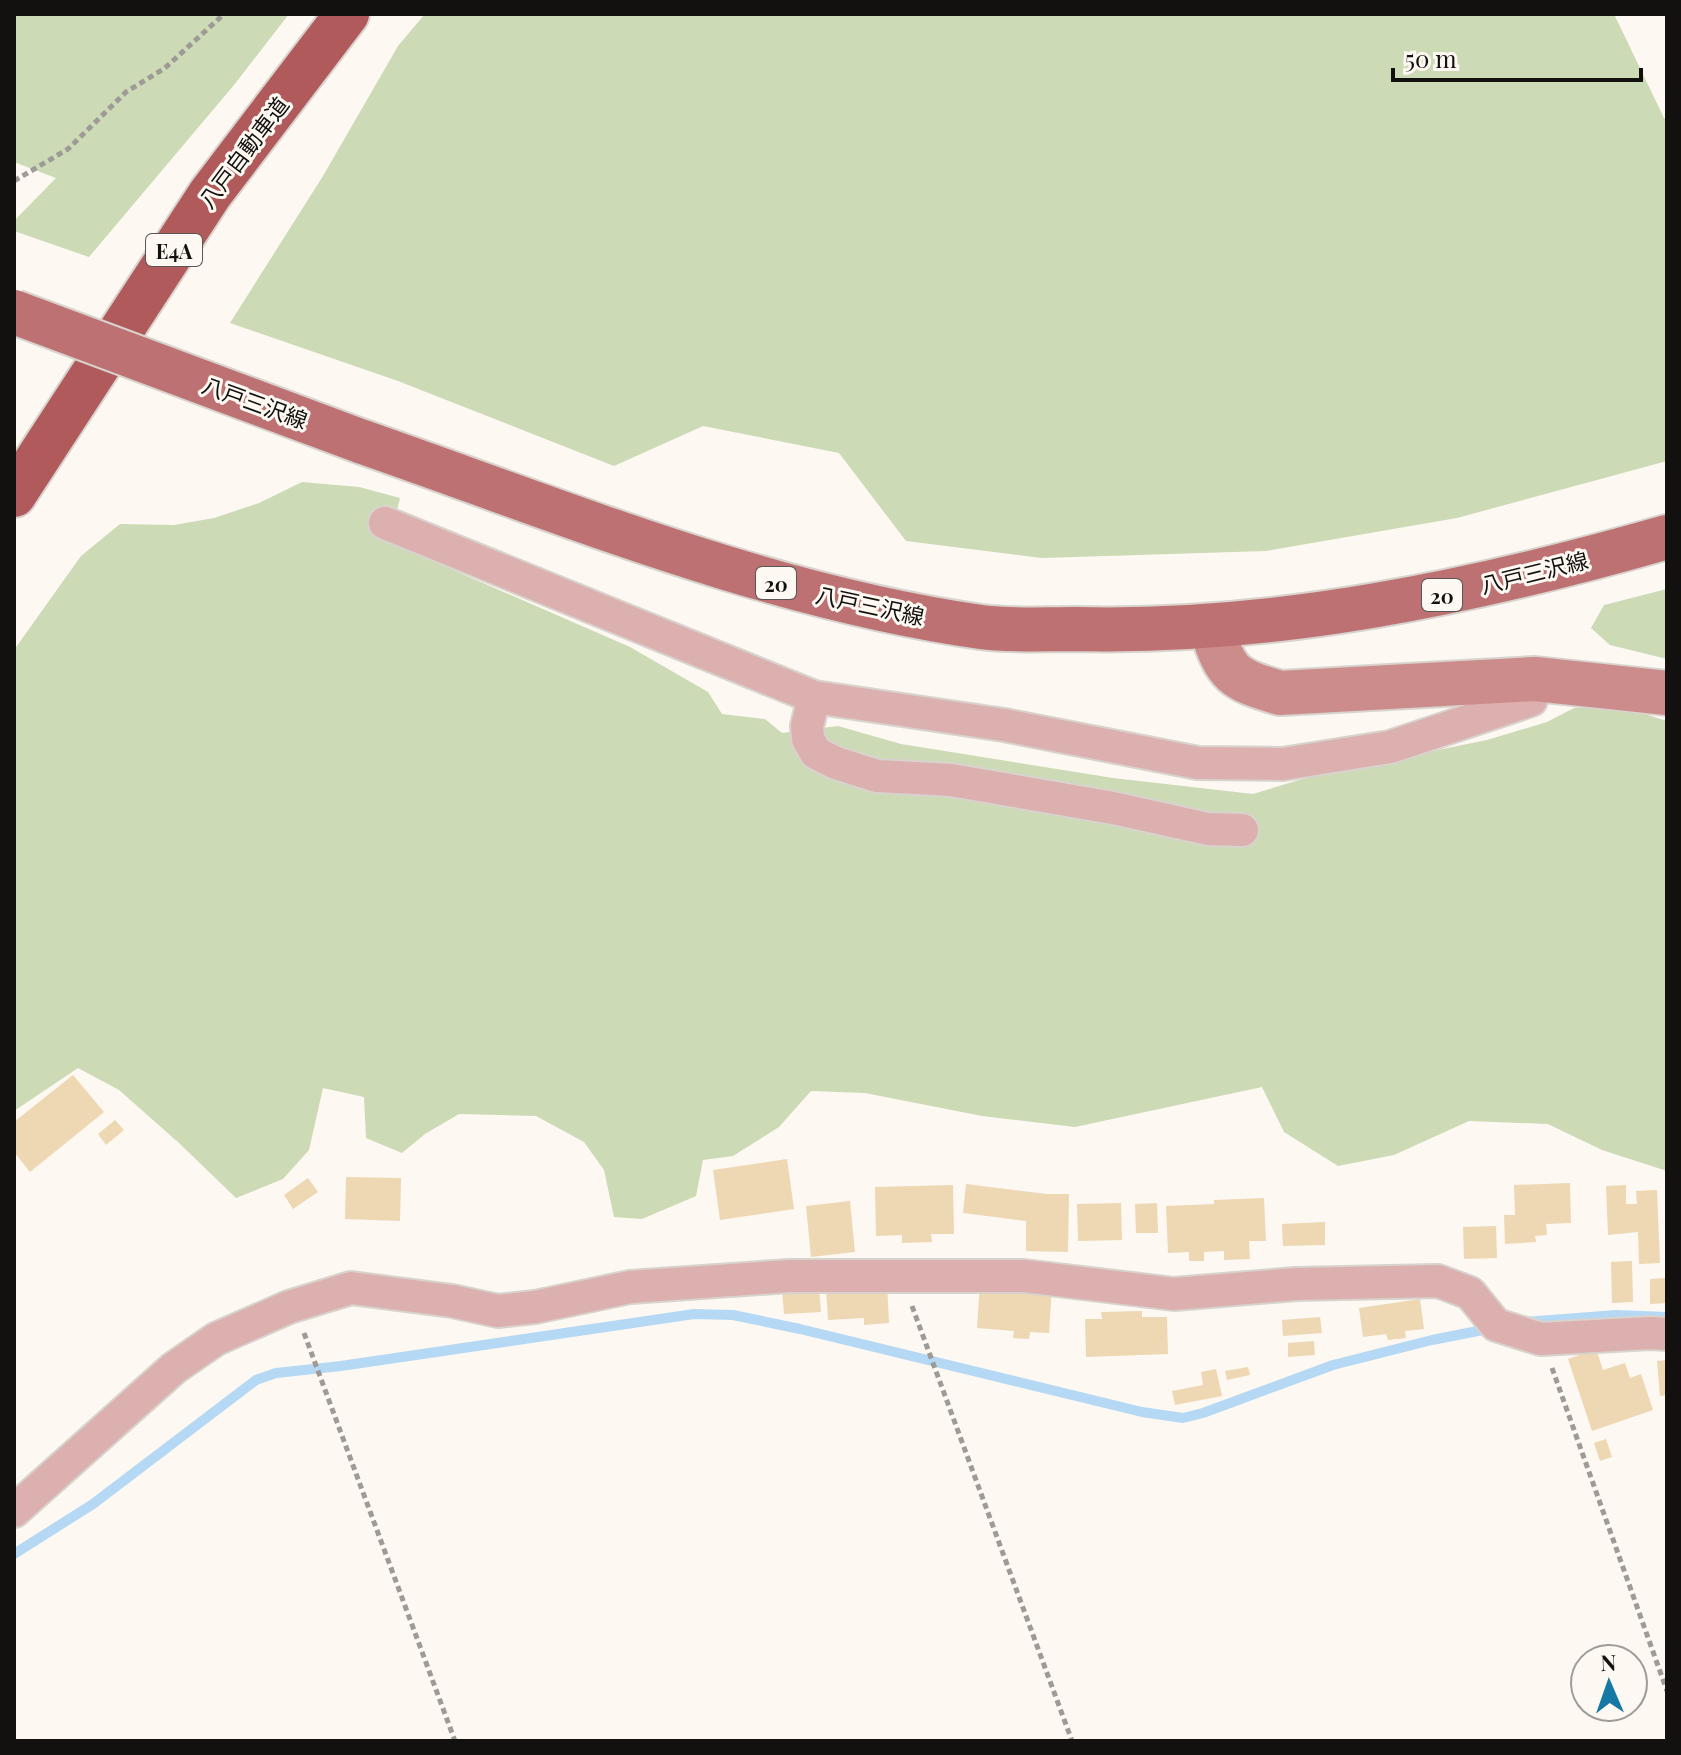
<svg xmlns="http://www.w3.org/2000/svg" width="1681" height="1755" font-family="'Playfair Display','Noto Sans JP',serif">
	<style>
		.green { fill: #ccdab6 }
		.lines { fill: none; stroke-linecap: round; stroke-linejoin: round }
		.stream { stroke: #b5d9f4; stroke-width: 10 }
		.building { fill: #eed7b3 }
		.street-casing { stroke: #d8d3cd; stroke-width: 36 }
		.secondary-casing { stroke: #d8d3cd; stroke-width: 48 }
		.primary-casing { stroke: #d8d3cd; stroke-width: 48 }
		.highway-casing { stroke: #d8d3cd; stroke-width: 48 }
		.path { stroke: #9e9a95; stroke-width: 5; stroke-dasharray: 6 4; stroke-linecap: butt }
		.street { stroke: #dcb0af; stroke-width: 32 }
		.secondary { stroke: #cb8c8b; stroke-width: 44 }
		.primary { stroke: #bd7172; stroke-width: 44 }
		.highway { stroke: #b15a5c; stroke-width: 44 }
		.primary-bridge-casing { stroke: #d8d3cd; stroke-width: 48; stroke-linecap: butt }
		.primary-bridge { stroke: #bd7172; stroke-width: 44 }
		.labels { text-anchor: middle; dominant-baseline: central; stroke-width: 6; stroke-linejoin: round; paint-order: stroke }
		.shield { fill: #fdf8f1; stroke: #595653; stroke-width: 2 }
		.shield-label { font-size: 20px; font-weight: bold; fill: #13110f }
		.street-label { font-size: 22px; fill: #13110f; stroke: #fdf8f1 }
	</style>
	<rect width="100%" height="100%" fill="#fdf8f1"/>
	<path class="green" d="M14,14H289L234,85L89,257L14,231V221L56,178L14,162Z
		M425,14H1614L1664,118H1667V461L1457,518L1266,551L1041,558L906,541L839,453L703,426L614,466L398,381L230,323L323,176L398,46Z
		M302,482L359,487L400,498L389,542L630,647L708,692L722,714L765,719L782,733L838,726L901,744L1113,778L1253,794L1319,774L1487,740L1547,722L1574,708L1616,705L1667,721V1171L1602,1150L1548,1124L1469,1121L1394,1155L1338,1166L1284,1132L1262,1087L1075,1127L982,1116L865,1093L811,1091L779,1127L733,1156L703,1160L696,1196L642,1219L614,1217L604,1170L584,1142L536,1116L459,1114L425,1134L402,1153L366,1138L364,1097L323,1088L309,1150L283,1179L236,1198L179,1143L119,1090L78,1068L14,1111V650L81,556L120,524L174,525L214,518L259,503Z
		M1667,589V659L1610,645L1591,628L1604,605Z"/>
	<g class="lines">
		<path class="stream" d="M1524,1322L1616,1315L1667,1317
			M14,1554L93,1504L256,1380L276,1373L341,1366L694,1314L733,1315L800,1329L1142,1412L1183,1418L1203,1413L1333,1365L1432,1340L1493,1328"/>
	</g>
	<path class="building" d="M73,1075L104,1112L30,1172L14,1152V1122Z
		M115,1120L124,1130L106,1145L98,1134Z
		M787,1159L794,1209L720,1220L713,1170Z
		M346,1177L401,1178L400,1221L345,1219Z
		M308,1178L318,1192L293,1209L284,1195Z
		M1570,1183L1571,1223L1546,1224L1547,1235L1535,1236L1536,1242L1505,1244L1504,1215H1515L1514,1185Z
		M966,1184L1047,1194H1069L1068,1252L1026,1251V1221L963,1213Z
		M953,1185L954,1234H931L932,1242L902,1243V1235L876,1236L875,1187Z
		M1626,1185V1204H1637L1636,1191L1657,1190L1660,1263L1639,1264L1638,1232L1608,1235L1606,1186Z
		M1264,1198L1266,1241H1249L1250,1259L1224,1260V1251L1204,1252V1261H1189V1252L1168,1253L1166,1206L1214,1204V1200Z
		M850,1201L855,1252L811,1257L806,1206Z
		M1121,1203L1122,1240L1078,1241L1077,1204Z
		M1157,1203L1158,1233H1136L1135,1204Z
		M1325,1222V1245L1283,1246L1282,1224Z
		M1496,1226L1497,1258L1464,1259L1463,1227Z
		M1632,1261L1633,1302L1612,1303L1611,1262Z
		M1667,1278V1303L1650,1304V1279Z
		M980,1282L1052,1286L1049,1333L1030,1332L1029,1339L1013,1338L1014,1331L977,1328Z
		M887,1284L889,1323L864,1325V1318L828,1320L826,1288Z
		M819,1288L821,1312L784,1314L782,1290Z
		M1420,1299L1424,1329L1405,1331L1406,1338L1388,1340L1386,1334L1363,1337L1359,1308Z
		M1142,1311V1317H1167L1168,1354L1086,1357L1085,1319H1102L1101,1312Z
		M1320,1317L1322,1333L1283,1336L1282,1320Z
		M1314,1341L1315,1355L1288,1357V1343Z
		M1596,1349L1603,1370L1625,1363L1630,1378L1641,1374L1653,1410L1592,1431L1568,1359Z
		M1667,1360V1395L1660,1396L1657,1361Z
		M1248,1367L1250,1375L1227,1380L1225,1371Z
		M1216,1369L1222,1396L1175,1405L1172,1391L1203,1385L1201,1372Z
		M1606,1439L1612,1457L1600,1461L1594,1443Z"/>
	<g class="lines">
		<g class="street-casing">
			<path id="street" d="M385,523L814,697L1004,725L1198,763L1283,764L1390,747L1531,700L1535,679
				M814,697L807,726L808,739L816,753L836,763L877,776L951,780L1113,808L1208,829L1242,830
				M14,1511L174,1368L216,1339L289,1307L351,1288L452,1301L498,1311L535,1307L630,1287L789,1276H1024L1174,1294L1296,1284L1438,1281L1470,1293L1496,1325L1541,1339L1650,1333L1667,1334"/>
		</g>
		<g class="secondary-casing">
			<path id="secondary" d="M1211,627C1226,675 1233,679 1280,693L1535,679L1667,693"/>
		</g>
		<g class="primary-casing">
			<path id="primary" d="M360,441C564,512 766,596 981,627C1011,631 1044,629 1075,629C1275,634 1475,592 1667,537"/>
		</g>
		<g class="highway-casing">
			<path id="highway" d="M14,495L210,194L347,14"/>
		</g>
		<path class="path" d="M14,181L68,149L126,92L165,68L224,14
			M912,1306L1072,1741
			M304,1333L455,1741
			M1552,1368L1667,1691"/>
		<use href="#street" class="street"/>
		<use href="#secondary" class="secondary"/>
		<use href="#primary" class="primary"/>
		<use href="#highway" class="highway"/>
		<g class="primary-bridge-casing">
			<path id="primary-bridge" d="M14,312L360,441"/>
		</g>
		<use href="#primary-bridge" class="primary-bridge"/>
	</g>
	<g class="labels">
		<g class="shield">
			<rect x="146" y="234" width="56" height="32" rx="6"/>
			<rect x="756" y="567" width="40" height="32" rx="6"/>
			<rect x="1422" y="579" width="40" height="32" rx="6"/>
		</g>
		<g class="shield-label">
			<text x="174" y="250">E4A</text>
			<text x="776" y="583">20</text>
			<text x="1442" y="595">20</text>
		</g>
		<g class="street-label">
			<text transform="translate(243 152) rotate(-53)">八戸自動車道</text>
			<text transform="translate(255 402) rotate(20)">八戸三沢線</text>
			<text transform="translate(1534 572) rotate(-14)">八戸三沢線</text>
			<text transform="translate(870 605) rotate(12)">八戸三沢線</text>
		</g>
	</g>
	<rect width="1681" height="1755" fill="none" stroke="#13110f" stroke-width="32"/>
	<g transform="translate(1609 1683) rotate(358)"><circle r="38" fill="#fdf8f1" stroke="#9f9c97" stroke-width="2"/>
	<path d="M0-6L14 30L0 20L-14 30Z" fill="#1678a5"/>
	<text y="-12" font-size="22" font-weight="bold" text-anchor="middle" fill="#13110f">N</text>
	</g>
	<path d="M1393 68v12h248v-12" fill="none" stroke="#13110f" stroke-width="4"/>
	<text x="1405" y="68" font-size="24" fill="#13110f" stroke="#fdf8f1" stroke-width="6" paint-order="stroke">50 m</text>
</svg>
